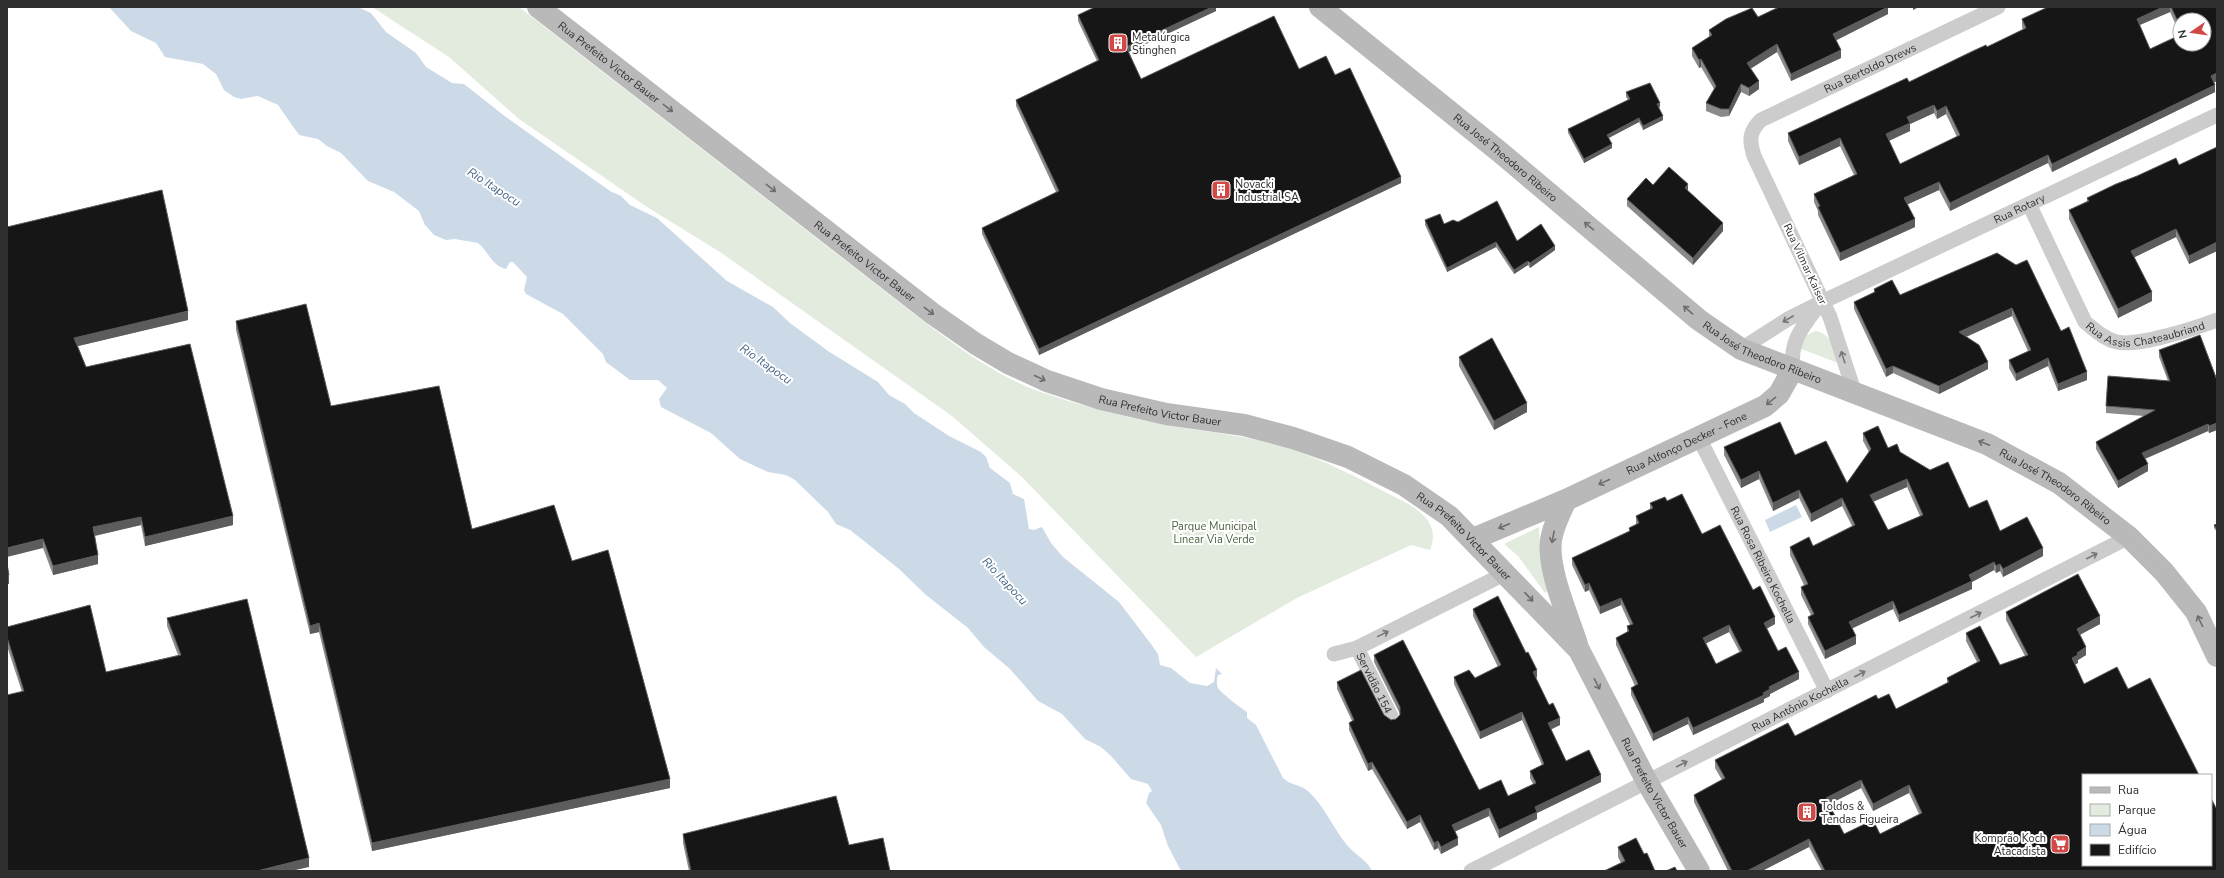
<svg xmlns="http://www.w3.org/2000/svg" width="2224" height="878" font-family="'Nunito Sans',sans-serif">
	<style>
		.green { fill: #e3eade }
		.water { fill: #ccdae8 }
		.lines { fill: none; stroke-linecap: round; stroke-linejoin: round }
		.street { stroke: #ccc; stroke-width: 15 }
		.secondary { stroke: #b9b9b9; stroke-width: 22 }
		.wall { fill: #8a8a8a; fill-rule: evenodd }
		.shaded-wall { fill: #5c5c5c }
		.building { fill: #161616; stroke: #5c5c5c; fill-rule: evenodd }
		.oneway { stroke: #6d6d6d }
		.oneway2 { stroke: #767676 }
		.labels { text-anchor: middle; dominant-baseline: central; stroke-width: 4; stroke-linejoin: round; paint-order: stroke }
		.poi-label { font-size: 11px; fill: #2f2f2f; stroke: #fff; text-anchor: start }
		.street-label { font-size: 11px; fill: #2f2f2f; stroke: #fff }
		.park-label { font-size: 11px; fill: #4e6541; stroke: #fff }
		.water-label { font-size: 12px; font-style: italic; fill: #466787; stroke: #fff }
	</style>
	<rect width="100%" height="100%" fill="#fff"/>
	<path class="green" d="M372,7H519L918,317C955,345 994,375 1038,391C1078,405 1120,416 1161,424C1203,432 1247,435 1288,448C1323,460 1355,476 1387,493C1409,504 1443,518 1430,550L1411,545L1297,598L1196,657L1022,477L952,416L720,252L647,207L519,119L449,57Z
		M1815,331C1832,333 1833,349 1838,363L1796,347L1802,338Z
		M1539,527L1540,548L1549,589L1545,593L1518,556L1504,544Z"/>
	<path class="water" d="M109,7H358L371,13L386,32L416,53L426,67L452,83L464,84L506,117L610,191L621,196L630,205L657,218L727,281L773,307L790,323L828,351L878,382L889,395L905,404L914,413L949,436L981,452L986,457L990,468L1010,483L1013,494L1024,499L1029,529L1034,530L1042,527L1051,543L1063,557L1119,602L1151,644L1158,654L1160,665L1171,668L1190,683L1207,686L1214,682L1216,668L1222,674L1218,675C1217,678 1216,684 1218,688C1220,692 1242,709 1247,712V718L1256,725L1283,778C1291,786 1301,784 1309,792C1325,807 1333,828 1347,845C1355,855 1366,859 1372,871H1181L1168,846L1161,825L1146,803L1149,793L1152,791L1148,784L1131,779L1111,756L1101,747L1085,739L1062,714L1038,701L1010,669L984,647L968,628L926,595L899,569L864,541L850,530L836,524L828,512L795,480L786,475L768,472L740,459L711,433L661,407L659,399L667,388L658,380H630L606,362L603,354L563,314L526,294L524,290L527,277L513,262H510L506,269C492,266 488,251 478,243L455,239L446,240L434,235L425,225L419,211L394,192L368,181L341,153L327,146L318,139L299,135L278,105L258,96L241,99L234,97L224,90L216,74L203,64L165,57L156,43L131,31Z
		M1796,505L1802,517L1770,532L1765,520Z"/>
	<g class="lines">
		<g class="street">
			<path id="s1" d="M2029,204L2085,322C2095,330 2104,339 2117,342C2137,347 2196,328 2217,320"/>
			<path id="s2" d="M1741,349L1788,319L1822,302L2217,115"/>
			<path d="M1793,369C1789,342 1803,326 1819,305"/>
			<path id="s3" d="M1855,394L1830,317L1754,156C1749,140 1749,132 1761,120L1998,7"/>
			<path id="s4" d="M1699,438L1827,691"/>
			<path id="s5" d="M1357,648L1392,718"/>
			<path d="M1334,654L1357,648L1506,573"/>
			<path id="s6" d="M1471,871L2129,537"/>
		</g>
		<g class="secondary">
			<path id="s7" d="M538,7L933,314L976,344L1008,363L1047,381L1101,399L1166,414L1244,425L1293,438L1348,457L1404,485L1449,516L1579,650L1647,782L1699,871"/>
			<path id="s8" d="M1320,7L1501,153L1699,320L1741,349L1987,444L2059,483L2129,537L2164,572L2196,612L2217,656"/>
			<path d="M1566,500C1560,513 1553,526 1551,540C1547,569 1568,616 1577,644"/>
			<path id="s9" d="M1473,539L1566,500L1765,406L1779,394L1793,369"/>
		</g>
	</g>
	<path class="wall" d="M1216,7V11L1129,52L1141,79L1299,69L1335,75L1401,183L1039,355L982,234V228L1056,192L1016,106V100L1097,61L1078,21V15Z
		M2048,7H2217V81L2214,82L2215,92L2052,172L2048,163L1950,211L1939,190L1908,204L1915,227L1840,261L1818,215V211L1814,202V194L1854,175L1840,146L1799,165L1788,141V133L1909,82L2023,30L2022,27V19ZM2170,12L2180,34V20L2204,44L2150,49L2140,25ZM1934,113L1937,119L1946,114L1957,137L1900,164L1889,141L1910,131V124Z
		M1888,14L1836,40L1841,58L1791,81L1777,52L1750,69L1759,89L1749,96L1741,92L1729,116L1721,117L1706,111V103L1714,89L1701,67L1699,68L1692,56V48L1709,37V30L1758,17Z
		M1626,92L1660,107H1658L1663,120L1643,130L1639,122L1608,138L1612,148L1584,163L1568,133V129L1628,100L1626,97Z
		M2217,147V251L2189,264L2176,237L2134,257L2152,301L2118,318L2069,219V210L2087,201V198L2179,165Z
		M1653,185L1688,192L1723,231L1693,265L1627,206V199Z
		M1425,220L1444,224L1458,222L1517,241L1555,250L1530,268L1528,265L1514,274L1496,247L1447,272L1425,225Z
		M7,227L188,320L78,346L86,367L233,525L145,546L141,525L95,536L98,564L53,575L43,548Z
		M1997,253L2061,331L2087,380L2058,391L2048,366L2016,381L2009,368V360L2028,351L2012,316L1966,337L1988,369L1939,394L1893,373L1886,377L1854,309V302L1874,292V289L1900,295Z
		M236,321L331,406L472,529L572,561L670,788L372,851L319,632L310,634L236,330Z
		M2159,350L2217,380V430L2209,433L2208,431L2145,459L2148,471L2118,488L2096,449V442L2144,416L2106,413V406L2168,381L2159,357Z
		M1459,357L1527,412L1494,430L1459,366Z
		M1863,433L1888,448L1900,452L1969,508L2000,531L2043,556L2003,577L2000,571L1996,573L1994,570L1972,582V589L1899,622L1893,609L1852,628L1856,644L1825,659L1808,624V617L1811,615L1801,595V587L1804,585L1790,555V547L1813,546L1852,526L1842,506L1811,522L1799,498L1773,511L1759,479L1741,488L1724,455V447L1795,455L1847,483L1869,452L1863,441ZM1907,487L1920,516L1888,530L1873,502Z
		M1667,501L1702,534L1753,590L1775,624L1766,629L1778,651L1799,679L1770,694V696L1764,699V702L1693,735L1688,724L1653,741L1631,695V688L1635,686L1616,645V638L1627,632V626L1630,625L1621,605L1600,614L1589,590L1585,592L1572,565V558L1629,531V528L1636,525V516L1650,509V503ZM1729,632L1740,653L1716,664L1706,643Z
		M2217,524V532L2214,528V525Z
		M1473,609L1537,677L1536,678L1549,705L1560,725L1551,729L1566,761L1601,782L1537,813V819L1499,838L1489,816L1455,831L1458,845L1441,854L1438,848L1434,850L1420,822L1407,829L1372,769L1368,771L1349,730V723L1352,721L1337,689V682L1391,720L1396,719L1400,715V714L1374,662V655L1479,790L1508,796L1533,784L1530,778V771L1542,765L1522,720L1480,739L1454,684V677L1475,678L1498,667L1473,616Z
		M2006,612L2100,624L2080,635L2086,655L2078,660V663L2075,664L2084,684L2217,871H1822L1809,847L1762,871H1728L1694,802V795L1722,780L1715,768V760L1795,736L1878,699L1896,709L1947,683V678L1977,662L1966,641V633L2000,665L2025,656L2006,620ZM1861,788L1873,811L1909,793L1919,814L1880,834H1844L1829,804Z
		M167,618L309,867L22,692L7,646V627L106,672L178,655L167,626Z
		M683,834L849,845L890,871H689L683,843Z
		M1618,847L1644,854L1621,863L1618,857Z"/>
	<path class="shaded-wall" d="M1212,7H1216V11L1126,53V47Z
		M1888,7V14L1833,42V34Z
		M1913,7H1919L1913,10Z
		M2163,7H2170V12L2137,26V19Z
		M1777,44V52L1747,71V63Z
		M1841,50V58L1791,81V74Z
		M1701,59V67L1699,68V60Z
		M2217,73V81L2211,84V76Z
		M1759,81V89L1749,96V88Z
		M1741,84V92L1729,116V109Z
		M2215,85V92L2052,172V164Z
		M1660,103V107L1657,108V104Z
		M1934,105V113L1910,124V131L1886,142V134L1907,117Z
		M1946,106V114L1937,119V111Z
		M1663,116V120L1643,130V126Z
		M1639,118V122L1607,139V135Z
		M1840,138V146L1799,165V157Z
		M1612,144V148L1584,163V159Z
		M2048,155V163L1950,211V203Z
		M1401,177V183L1039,355V349Z
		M1939,182V190L1904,206V198Z
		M1688,184V192L1685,188Z
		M1915,219V227L1840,261V253Z
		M1723,223V231L1693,265V258Z
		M2176,229V237L2131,259V251Z
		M1496,242V247L1447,272V268Z
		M2217,242V251L2189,264V256Z
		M1555,246V250L1530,268V263Z
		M1528,261V265L1514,274V270Z
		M2152,292V301L2118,318V309Z
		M2012,308V316L1959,340V332Z
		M188,311V320L74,347V338Z
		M2048,358V366L2016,381V374Z
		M1988,362V369L1939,394V386Z
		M1893,366V373L1886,377V369Z
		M2087,372V380L2058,391V384Z
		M1527,403V412L1494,430V421Z
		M2217,423V430L2209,433V426Z
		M2208,424V431L2142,460V453Z
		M2148,464V471L2118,488V481Z
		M1759,471V479L1741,488V480Z
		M1907,479V487L1870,503V495Z
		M1799,490V498L1773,511V503Z
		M1842,498V506L1811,522V514Z
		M233,516V525L145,546V537Z
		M141,517V525L93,536V527Z
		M43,539V548L7,557V548Z
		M2043,548V556L2003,577V569Z
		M98,555V564L53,575V566Z
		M1994,562V570L1972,582V589L1899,622V615L1969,575Z
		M2000,564V571L1996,573V566Z
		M7,575H9V584H7Z
		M1589,583V590L1585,592V585Z
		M1621,598V605L1600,614V607Z
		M1893,601V609L1849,630V622Z
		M2100,616V624L2077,636V629Z
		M1775,617V624L1764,630V623Z
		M319,623V632L310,634V626Z
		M1729,625V632L1703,645V638Z
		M1856,636V644L1825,659V651Z
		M2086,647V655L2078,660V663L2072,666V658L2077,653Z
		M1537,670V677L1533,679V672Z
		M1799,672V679L1770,694V696L1764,699V702L1693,735V728L1763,693L1769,687Z
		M1522,712V720L1480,739V732Z
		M1688,717V724L1653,741V734Z
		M1560,718V725L1548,731V723Z
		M1372,762V769L1368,771V764Z
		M1601,775V782L1537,813V819L1499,838V830L1535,807Z
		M670,779V788L372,851V843Z
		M1861,780V788L1826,806V798Z
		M1909,785V793L1873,811V804Z
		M1489,808V816L1452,833V825Z
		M1420,815V822L1407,829V822Z
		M1458,838V845L1441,854V847Z
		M1809,839V847L1762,871H1747Z
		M1438,841V848L1434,850V843Z
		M309,858V867L291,871H257Z"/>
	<path class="building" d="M1095,7H1212L1126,47L1141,79L1274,16L1299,69L1326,56L1335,75L1350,68L1401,177L1039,349L982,228L1059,191L1016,100L1099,60L1078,15Z
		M1779,7H1888L1833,34L1841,50L1791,74L1777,44L1747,63L1759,81L1749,88L1741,84L1729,109H1721L1706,103L1716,86L1701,59L1699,60L1692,48L1712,35L1709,30L1726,19L1752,8L1758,17Z
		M2048,7H2163L2137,19L2150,49L2180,35V44H2204V20H2180V26L2171,7H2217V73L2211,76L2215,85L2052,164L2048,155L1950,203L1939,182L1904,198L1915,219L1840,253L1818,207L1820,206L1814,194L1857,174L1840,138L1799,157L1788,133L1907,78L1909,82L1973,51L1986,45L1987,47L2026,28L2022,19ZM1934,105L1937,111L1946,106L1960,135L1900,164L1886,134L1910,123L1907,117Z
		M1650,83L1660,103L1657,104L1663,116L1643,126L1639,118L1607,135L1612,144L1584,159L1568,129L1630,99L1626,92Z
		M2217,147V242L2189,256L2176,229L2131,251L2152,292L2118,309L2069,210L2089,201L2087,198L2116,184L2137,176L2176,158L2179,165Z
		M1669,167L1688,184L1685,188L1723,223L1693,258L1627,199L1646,178L1653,185Z
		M162,190L188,311L74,338L86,367L190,344L233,516L145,537L141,517L93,527L98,555L53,566L43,539L7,548V227Z
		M1497,201L1517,241L1541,224L1555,246L1530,263L1528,261L1514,270L1496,242L1447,268L1425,220L1440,214L1444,224L1453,220L1458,222Z
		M1997,253L2016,265L2027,260L2061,331L2069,327L2087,372L2058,384L2048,358L2016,374L2009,360L2031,350L2012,308L1959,332L1979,345L1988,362L1939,386L1893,366L1886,369L1854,302L1875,292L1874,289L1892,280L1900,295Z
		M306,304L331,406L439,386L472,529L554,505L572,561L608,550L670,779L372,843L319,623L310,626L236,321Z
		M2200,335L2217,380V423L2209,426L2208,424L2142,453L2148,464L2118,481L2096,442L2155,410L2106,406L2108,376L2170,381L2159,350Z
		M1492,338L1527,403L1494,421L1459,357Z
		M1780,422L1795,455L1826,441L1847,483L1871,449L1863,433L1878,426L1888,448L1897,444L1900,452L1930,470L1948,462L1969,508L1987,500L2000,531L2027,517L2043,548L2003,569L2000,564L1996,566L1994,562L1969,575L1972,581L1899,615L1893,601L1849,622L1856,636L1825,651L1808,617L1814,614L1801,587L1808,584L1790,547L1809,537L1813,546L1855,525L1842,498L1811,514L1799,490L1773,503L1759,471L1741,480L1724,447ZM1907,479L1923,515L1888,530L1870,495Z
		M1682,494L1702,534L1720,525L1753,590L1760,586L1775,617L1764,623L1778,651L1786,647L1799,672L1769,687L1770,689L1763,693L1764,695L1693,728L1688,717L1653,734L1631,688L1638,684L1616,638L1629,631L1627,626L1633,624L1621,598L1600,607L1589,583L1585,585L1572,558L1630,531L1629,528L1639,523L1636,516L1653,508L1650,503L1665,497L1667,501ZM1729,625L1742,651L1716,664L1703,638Z
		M2217,524V529L2214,525Z
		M7,564L9,575H7Z
		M2078,574L2100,616L2077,629L2086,647L2077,653L2078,655L2072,658L2084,684L2117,667L2128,689L2150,678L2199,775H2083V865H2211V798L2217,810V871H1825L1809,839L1747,871H1732L1694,795L1725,778L1715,760L1788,723L1795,736L1876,695L1878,699L1889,694L1896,709L1949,682L1947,678L1980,661L1966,633L1980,626L2000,665L2028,655L2006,612ZM1861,780L1873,804L1909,785L1922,813L1880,834L1873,820L1844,834L1826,798Z
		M1498,596L1526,653L1528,652L1537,670L1533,672L1549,705L1553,703L1560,718L1548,723L1566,761L1589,750L1601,775L1535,807L1537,812L1499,830L1489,808L1452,825L1458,838L1441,847L1438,841L1434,843L1420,815L1407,822L1372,762L1368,764L1349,723L1354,720L1337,682L1361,670L1384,715L1391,720L1396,719L1400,715V707L1374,655L1403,640L1479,790L1501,780L1508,796L1536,783L1530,771L1544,764L1522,712L1480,732L1454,677L1469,670L1475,678L1501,665L1473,609Z
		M247,599L309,858L257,871H7V695L24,691L7,637V627L90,605L106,672L181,655L167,618Z
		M836,796L849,845L883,838L890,871H691L683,834Z
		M1636,838L1644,854L1647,853L1655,871H1604L1625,861L1618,847Z
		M1675,867L1677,871H1666Z"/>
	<defs><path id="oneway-shaft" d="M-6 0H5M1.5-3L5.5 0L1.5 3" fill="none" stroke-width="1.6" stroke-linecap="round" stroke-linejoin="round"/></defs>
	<g class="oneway">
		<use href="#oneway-shaft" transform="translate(668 108) rotate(38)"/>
		<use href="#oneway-shaft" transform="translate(771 188) rotate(38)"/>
		<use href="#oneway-shaft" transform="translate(1589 226) rotate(-140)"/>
		<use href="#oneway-shaft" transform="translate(1688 310) rotate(-139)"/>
		<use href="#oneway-shaft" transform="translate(929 311) rotate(37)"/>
		<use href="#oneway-shaft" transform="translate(1040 378) rotate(25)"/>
		<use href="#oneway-shaft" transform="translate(1771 401) rotate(141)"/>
		<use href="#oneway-shaft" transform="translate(1984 443) rotate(-158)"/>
		<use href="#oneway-shaft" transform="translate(1604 482) rotate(155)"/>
		<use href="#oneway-shaft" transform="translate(1504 526) rotate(157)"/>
		<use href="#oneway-shaft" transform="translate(1553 537) rotate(101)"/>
		<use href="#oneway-shaft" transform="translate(1529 597) rotate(47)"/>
		<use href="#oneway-shaft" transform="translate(2200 621) rotate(-116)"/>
		<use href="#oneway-shaft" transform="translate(1597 684) rotate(63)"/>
	</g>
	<g class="oneway2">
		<use href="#oneway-shaft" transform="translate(1788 319) rotate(150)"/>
		<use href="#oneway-shaft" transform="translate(1843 357) rotate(-108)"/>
		<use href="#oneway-shaft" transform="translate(2092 556) rotate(-27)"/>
		<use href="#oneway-shaft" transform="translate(1976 615) rotate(-27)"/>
		<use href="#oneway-shaft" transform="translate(1383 634) rotate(-26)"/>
		<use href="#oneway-shaft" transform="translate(1860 674) rotate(-27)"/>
		<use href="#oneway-shaft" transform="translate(1682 764) rotate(-27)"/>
	</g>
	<defs>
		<g id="building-square" transform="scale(1)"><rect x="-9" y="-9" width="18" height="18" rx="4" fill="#d04946" stroke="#fff"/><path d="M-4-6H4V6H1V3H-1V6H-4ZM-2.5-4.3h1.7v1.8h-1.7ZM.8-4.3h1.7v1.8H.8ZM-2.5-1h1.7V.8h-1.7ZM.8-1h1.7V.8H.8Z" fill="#fff"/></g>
		<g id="supermarket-square" transform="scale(1)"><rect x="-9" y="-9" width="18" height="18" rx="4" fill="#d04946" stroke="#fff"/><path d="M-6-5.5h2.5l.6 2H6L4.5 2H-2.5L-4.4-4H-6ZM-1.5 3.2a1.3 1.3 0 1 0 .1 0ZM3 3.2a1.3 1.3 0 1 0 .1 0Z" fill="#fff"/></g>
	</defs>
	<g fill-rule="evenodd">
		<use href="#building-square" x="1118" y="43"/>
		<use href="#building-square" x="1221" y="190"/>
		<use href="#building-square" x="1807" y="812"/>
		<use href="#supermarket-square" x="2060" y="844"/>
	</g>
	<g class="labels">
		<g class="poi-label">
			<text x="1132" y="37">Metalúrgica<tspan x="1132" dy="13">Stinghen</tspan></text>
			<text x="1235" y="184">Novacki<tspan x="1235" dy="13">Industrial SA</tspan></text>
			<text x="1821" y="806">Toldos &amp;<tspan x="1821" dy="13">Tendas Figueira</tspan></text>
			<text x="2046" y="838" text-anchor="end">Komprão Koch<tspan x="2046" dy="13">Atacadista</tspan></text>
		</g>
		<g class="street-label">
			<text stroke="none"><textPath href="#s7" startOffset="90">Rua Prefeito Victor Bauer</textPath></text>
			<text stroke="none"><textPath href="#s3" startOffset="419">Rua Bertoldo Drews</textPath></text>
			<text stroke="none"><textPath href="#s8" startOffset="239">Rua José Theodoro Ribeiro</textPath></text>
			<text stroke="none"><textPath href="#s2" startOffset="312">Rua Rotary</textPath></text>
			<text stroke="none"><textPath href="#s7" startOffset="414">Rua Prefeito Victor Bauer</textPath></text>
			<text transform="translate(1805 264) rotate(65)">Rua Vilmar Kaiser</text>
			<text stroke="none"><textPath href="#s1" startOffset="196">Rua Assis Chateaubriand</textPath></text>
			<text stroke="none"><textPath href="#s8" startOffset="563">Rua José Theodoro Ribeiro</textPath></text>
			<text stroke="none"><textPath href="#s7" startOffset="750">Rua Prefeito Victor Bauer</textPath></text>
			<text stroke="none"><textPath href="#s9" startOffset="234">Rua Alfonço Decker - Fone</textPath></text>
			<text stroke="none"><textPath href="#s8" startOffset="887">Rua José Theodoro Ribeiro</textPath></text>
			<text stroke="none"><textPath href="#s7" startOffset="1086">Rua Prefeito Victor Bauer</textPath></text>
			<text stroke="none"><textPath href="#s4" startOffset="142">Rua Rosa Ribeiro Kochella</textPath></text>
			<text stroke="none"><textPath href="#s5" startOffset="39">Servidão 154</textPath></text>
			<text stroke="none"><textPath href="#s6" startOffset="369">Rua Antônio Kochella</textPath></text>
			<text stroke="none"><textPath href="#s7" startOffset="1410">Rua Prefeito Victor Bauer</textPath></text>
		</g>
		<g class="park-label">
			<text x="1214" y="526">Parque Municipal<tspan x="1214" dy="13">Linear Via Verde</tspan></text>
		</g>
		<g class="water-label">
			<text transform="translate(494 187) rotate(33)">Rio Itapocu</text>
			<text transform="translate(766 364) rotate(35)">Rio Itapocu</text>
			<text transform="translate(1005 581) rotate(47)">Rio Itapocu</text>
		</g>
	</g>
	<rect width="2224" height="878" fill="none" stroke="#2f2f2f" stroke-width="16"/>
	<rect x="2082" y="774" width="130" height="92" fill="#ffffff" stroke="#acacac"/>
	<rect x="2090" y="787" width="20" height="6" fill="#b9b9b9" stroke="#acacac"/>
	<text x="2118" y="794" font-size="12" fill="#2f2f2f">Rua</text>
	<rect x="2090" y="804" width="20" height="12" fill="#e3eade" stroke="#acacac"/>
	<text x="2118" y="814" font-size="12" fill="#2f2f2f">Parque</text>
	<rect x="2090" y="824" width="20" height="12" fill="#ccdae8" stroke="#acacac"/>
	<text x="2118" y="834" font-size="12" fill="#2f2f2f">Água</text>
	<rect x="2090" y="844" width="20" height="12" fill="#161616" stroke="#acacac"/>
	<text x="2118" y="854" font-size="12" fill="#2f2f2f">Edifício</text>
	<g transform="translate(2192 32) rotate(257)"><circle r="19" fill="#ffffff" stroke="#acacac"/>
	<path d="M0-3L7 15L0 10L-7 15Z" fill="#d04946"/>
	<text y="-6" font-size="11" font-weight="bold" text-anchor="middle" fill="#2f2f2f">N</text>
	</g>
</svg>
